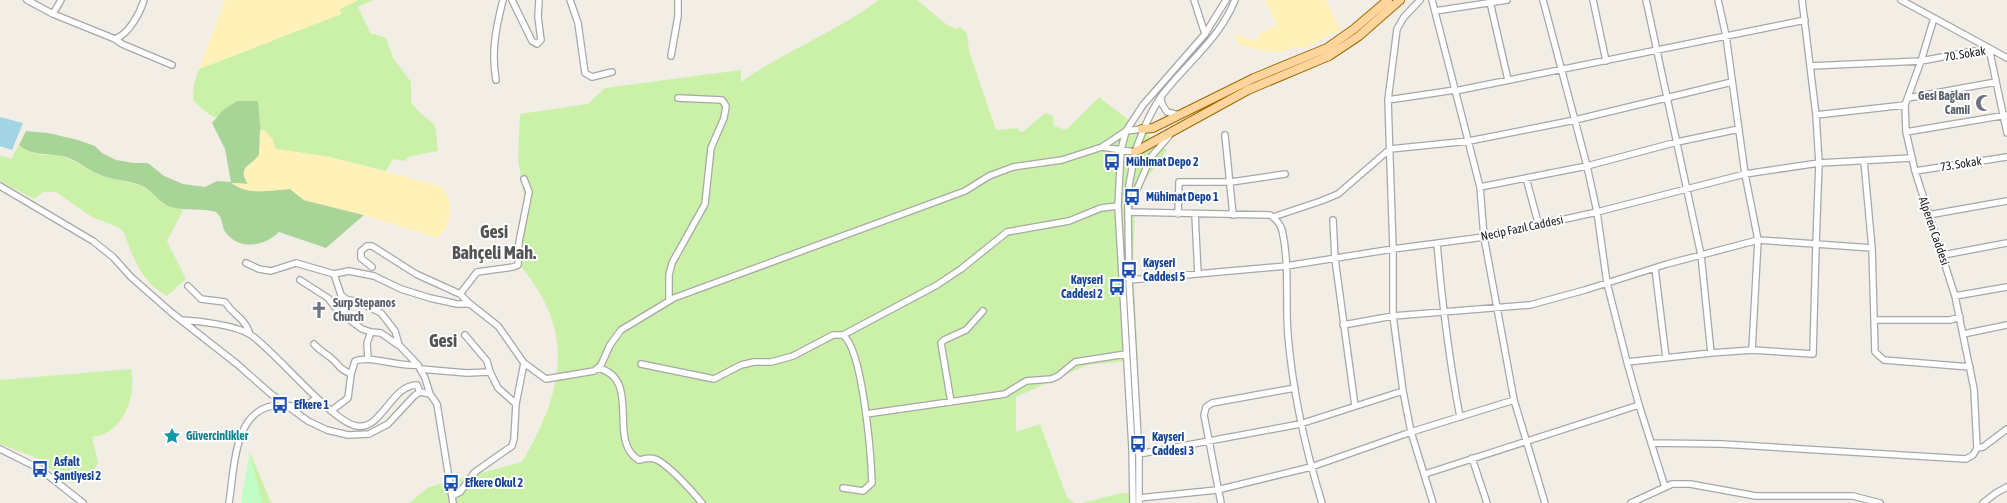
<svg xmlns="http://www.w3.org/2000/svg" width="2007" height="503" font-family="'Asap Condensed',sans-serif">
	<style>
		.grass { fill: #cbf0a8 }
		.forest { fill: #a9d497 }
		.sand { fill: #fff1b7 }
		.park { fill: #c0fec5 }
		.water { fill: #a3d4e3 }
		.lines { fill: none; stroke-linecap: round; stroke-linejoin: round }
		.minor-casing { stroke: #a7a7a7; stroke-width: 8 }
		.major-casing { stroke: #9d6900; stroke-width: 10 }
		.minor { stroke: #fff; stroke-width: 5.5 }
		.major { stroke: #ffd59e; stroke-width: 8 }
		.labels { text-anchor: middle; dominant-baseline: central; stroke-width: 4; stroke-linejoin: round; paint-order: stroke }
		.street-label { font-size: 12px; fill: #202020; stroke: #fff }
		.worship-label { font-size: 12px; font-weight: bold; fill: #5b616d; stroke: #fff; text-anchor: end }
		.transit-label { font-size: 12px; font-weight: bold; fill: #164399; stroke: #fff; text-anchor: start }
		.culture-label { font-size: 12px; font-weight: bold; fill: #0d838f; stroke: #fff; text-anchor: start }
		.district-label { font-size: 18px; font-weight: bold; fill: #535353; stroke: #fff }
	</style>
	<rect width="100%" height="100%" fill="#f2eee6"/>
	<path class="grass" d="M358,0H374L358,7L371,34H375L386,38L393,58L411,82V102L419,112L435,125L438,151L411,156L404,161L393,159L386,171L330,157L276,149L272,139L264,130H260L258,101H237L215,118L202,109L193,100L194,84L199,69L341,14L339,9Z
		M879,0H917L947,25L956,29L960,27L967,33L969,51L996,130L1018,128L1019,131L1023,132L1045,113L1054,116L1053,120L1054,126L1066,130L1099,97L1167,150L1145,180L1135,208L1133,263L1138,360L1087,365L1016,397V432L1040,424L1067,497L1074,503H409L429,487L522,462C565,389 577,328 515,260L525,200L518,159L520,114L588,104L605,88L741,70V82C785,51 836,32 879,0Z
		M19,145L33,153L43,155L57,154L74,161L99,175L139,185L153,193L163,204L183,210L167,241L186,279L167,296L151,285L140,270L132,254L124,233L120,228L92,217L56,192H43L34,199L0,181V155L11,159Z
		M131,369C137,396 123,434 92,437L98,463C92,476 81,483 67,483L37,458L0,444V380Z
		M250,453L271,502L272,503H241Z
		M1142,491V503H1082L1117,494Z"/>
	<path class="forest" d="M237,101H258L261,135L259,155C252,166 236,167 248,184L232,183C250,196 270,190 290,189L304,200L364,215L326,248L279,232C265,246 240,251 226,233C221,226 224,219 216,212C203,208 185,211 171,207C160,204 154,192 144,187C131,180 116,181 103,176C91,172 81,163 69,158C51,151 37,159 19,145L26,131L48,133L78,140L95,146L102,153L116,160L134,163H148L164,176L183,184L205,187L217,181L231,182L225,149L212,123L223,110Z"/>
	<path class="sand" d="M225,0H358L340,9L341,14L199,69Z
		M1265,0H1326L1341,29L1305,48C1293,45 1286,52 1275,52C1269,53 1240,46 1237,42C1234,39 1235,38 1235,35C1245,35 1246,43 1259,39V34L1277,24Z
		M260,130H264L272,139L276,149L330,157L440,186C455,202 454,224 437,238L364,215L304,200L290,189C269,190 250,196 231,183L248,184C237,166 251,166 259,155Z"/>
	<path class="park" d="M250,453L262,503H241Z"/>
	<path class="water" d="M0,117L23,123L12,150L0,146Z"/>
	<g class="lines">
		<g class="minor-casing">
			<path id="minor" d="M27,0L53,14L115,39L122,44L172,65
				M512,0L532,41L537,44L541,40L538,17L539,0
				M570,0L578,23L585,73L592,77L612,72
				M1194,0L1205,34
				M1420,0L1404,17L1397,29L1388,100L1393,249V316L1403,391L1411,432L1433,503
				M1432,0L1480,187L1484,237L1514,400L1545,503
				M1543,0L1587,166L1597,212L1607,283L1627,362
				M1593,0L1606,61
				M1802,0L1816,115L1819,163L1816,244L1872,248L1864,161
				M1901,0L1989,48L2007,133
				M1490,2L1508,80
				M1435,11L1507,0
				M53,14L61,0
				M1934,18L1921,61L1905,105L1906,132L1915,171L1955,296L1974,389L1977,448
				M115,39C129,34 140,13 144,0
				M671,56L678,16V0
				M1810,66L1921,61L1989,48L2007,58
				M496,80C491,52 496,27 503,0
				M1455,91L1805,20
				M1908,98L1996,82
				M1161,99L1162,104L1167,112L1179,115
				M1388,100L1455,90
				M1816,115L1905,105
				M1906,132L2007,115
				M1225,135L1233,215
				M1102,147L1135,152C1142,132 1150,111 1163,94C1188,62 1220,38 1235,0
				M1135,152L1128,191V212L1129,280L1139,454V503
				M1915,171L2007,157
				M1526,178L1539,226
				M0,186L93,241L113,257L131,277L172,313L237,364L271,394L308,421L327,430L348,435L369,434L388,424L414,396L420,392L430,394L437,404L453,503
				M1480,187L1587,166L1677,142L1739,129
				M1131,203L1151,157L1169,136
				M1128,212L1270,215C1276,219 1280,223 1282,230C1290,264 1285,301 1288,336C1293,393 1305,448 1322,503
				M1178,214L1179,182H1231L1285,174
				M1195,214L1198,274
				M1928,215L2007,201
				M1273,217L1321,201L1338,194L1390,149L1469,141L1575,120L1732,82
				M1333,220L1335,259L1355,406
				M1437,243C1442,302 1449,359 1460,417
				M1872,248L1875,352L1884,360L1970,367
				M1943,255L2007,243
				M246,263L259,269L271,271L296,263L334,274L349,271L374,276L401,289L430,298L457,304H470
				M372,267L361,258V251L367,246H372L416,274L460,294L470,304L498,326L524,363L546,379L594,371L601,365L610,345L621,330L674,298L965,191L989,176L1013,167L1062,160L1102,147L1126,131L1143,105L1205,34L1226,0
				M1655,268L1666,358
				M334,274L341,295L346,299L361,303L381,313L395,331L399,345L418,365L425,378L430,394
				M300,280L328,298L338,311L362,329L371,332L381,333L398,345
				M1129,280L1286,266L1393,249L1484,237L1597,212L1745,174L1819,163L1911,158
				M188,286L201,299L225,302C235,318 243,315 250,334
				M460,294L477,272L513,267L518,265L519,242L529,192L524,179
				M341,295L345,316
				M1955,296L2007,287
				M669,301V275L672,263L705,204L711,148L724,118L726,106L722,100L678,98
				M181,320C199,321 236,325 251,335C277,353 333,423 357,426C382,430 391,385 417,385L420,392
				M1874,320H1950L1960,317
				M1343,325L1393,316L1530,305L1585,290L1667,264L1758,240L1816,244L1813,354L1752,350
				M1963,334L2007,325
				M465,335L487,361L490,372
				M843,335L937,285L961,269L1007,232L1069,221L1101,208L1118,206
				M314,344C319,350 325,353 331,358C341,366 337,368 351,374
				M1711,353L1752,350L1758,240L1745,174L1726,36L1718,0
				M368,359L367,343L371,332
				M641,364L714,379L741,365L754,362H771L793,356L833,335H843C863,350 871,455 872,483L863,491L843,488
				M598,368C643,379 606,441 639,460C644,459 649,457 655,459C668,464 692,491 702,503
				M420,369L467,373L490,372L498,388L516,404
				M951,402L941,343L944,340L966,330L983,311
				M1639,405L1665,487
				M331,411L348,398L351,374L355,361C371,355 398,367 418,365
				M866,414L1005,394L1026,381L1051,379L1058,376L1075,362L1126,354
				M1651,443L1722,444L1966,459L1973,455L1977,448L1983,447L2007,429
				M0,449L40,469L83,503
				M1139,454L1300,424L1403,391
				M1472,458L1487,503
				M1425,474L1639,405L1627,362L1711,353L1701,255L1646,0
				M452,496L460,492L475,472L512,446L514,439L516,404L524,363
				M1139,498L1217,490L1311,467L1411,432L1514,400
				M229,503C234,473 233,417 268,407C279,404 292,406 303,407L317,398
				M1133,503L1132,448L1118,206L1121,150L1126,131L1142,129
				M1221,503L1204,415L1206,407L1212,403L1295,388
				M1631,503L1672,484H1690L1756,496H1853L1880,503
				M1983,503L1996,493L2007,487"/>
		</g>
		<g class="major-casing">
			<path id="major" d="M1142,129L1153,128L1254,78L1327,48L1354,29L1388,0
				M1135,152L1248,90L1329,56L1359,36L1400,0"/>
		</g>
		<use href="#minor" class="minor"/>
		<use href="#major" class="major"/>
	</g>
	<defs>
		<g id="mosque-bare" transform="scale(1.35)"><path d="M3.5-4.9A6 6 0 1 0 3.5 4.9A5 5 0 1 1 3.5-4.9Z" fill="#6b7280" stroke="#fff" stroke-width="2.5" paint-order="stroke"/></g>
		<g id="bus-bare" transform="scale(1.35)"><path d="M-5-6H5V4H4V6H2V4H-2V6H-4V4H-5ZM-3.5-4V0h7V-4ZM-3.5 1.2v1.5H-2V1.2ZM2 1.2v1.5H3.5V1.2Z" fill="#1a4fb4" stroke="#fff" stroke-width="2.5" paint-order="stroke"/></g>
		<g id="church-bare" transform="scale(1.35)"><path d="M-1.2-6h2.4v3.5h3.3v2.4h-3.3V6h-2.4V-.1h-3.3v-2.4h3.3Z" fill="#6b7280" stroke="#fff" stroke-width="2.5" paint-order="stroke"/></g>
		<g id="sight-bare" transform="scale(1.35)"><path d="M0-6L1.8-2.2L6-1.7L2.9 1.2L3.7 5.4L0 3.3L-3.7 5.4L-2.9 1.2L-6-1.7L-1.8-2.2Z" fill="#0f9aa8" stroke="#fff" stroke-width="2.5" paint-order="stroke"/></g>
	</defs>
	<g fill-rule="evenodd">
		<use href="#mosque-bare" x="1984" y="103"/>
		<use href="#bus-bare" x="1112" y="162"/>
		<use href="#bus-bare" x="1132" y="197"/>
		<use href="#bus-bare" x="1129" y="270"/>
		<use href="#bus-bare" x="1117" y="287"/>
		<use href="#church-bare" x="319" y="310"/>
		<use href="#bus-bare" x="280" y="405"/>
		<use href="#sight-bare" x="172" y="436"/>
		<use href="#bus-bare" x="1138" y="444"/>
		<use href="#bus-bare" x="40" y="469"/>
		<use href="#bus-bare" x="451" y="483"/>
	</g>
	<g class="labels">
		<g class="street-label">
			<text transform="translate(1965 54) rotate(-9)">70. Sokak</text>
			<text transform="translate(1961 164) rotate(-9)">73. Sokak</text>
			<text transform="translate(1522 228) rotate(-12)">Necip Fazıl Caddesi</text>
			<text transform="translate(1934 231) rotate(71)">Alperen Caddesi</text>
		</g>
		<g class="worship-label">
			<text x="1970" y="96">Gesi Bağları<tspan x="1970" dy="14">Camii</tspan></text>
			<text x="333" y="303" text-anchor="start">Surp Stepanos<tspan x="333" dy="14">Church</tspan></text>
		</g>
		<g class="transit-label">
			<text x="1126" y="162">Mühimat Depo 2</text>
			<text x="1146" y="197">Mühimat Depo 1</text>
			<text x="1143" y="263">Kayseri<tspan x="1143" dy="14">Caddesi 5</tspan></text>
			<text x="1103" y="280" text-anchor="end">Kayseri<tspan x="1103" dy="14">Caddesi 2</tspan></text>
			<text x="294" y="405">Efkere 1</text>
			<text x="1152" y="437">Kayseri<tspan x="1152" dy="14">Caddesi 3</tspan></text>
			<text x="54" y="462">Asfalt<tspan x="54" dy="14">Şantiyesi 2</tspan></text>
			<text x="465" y="483">Efkere Okul 2</text>
		</g>
		<g class="culture-label">
			<text x="186" y="436">Güvercinlikler</text>
		</g>
		<g class="district-label">
			<text x="494" y="231">Gesi<tspan x="494" dy="21">Bahçeli Mah.</tspan></text>
			<text x="443" y="340">Gesi</text>
		</g>
	</g>
</svg>
